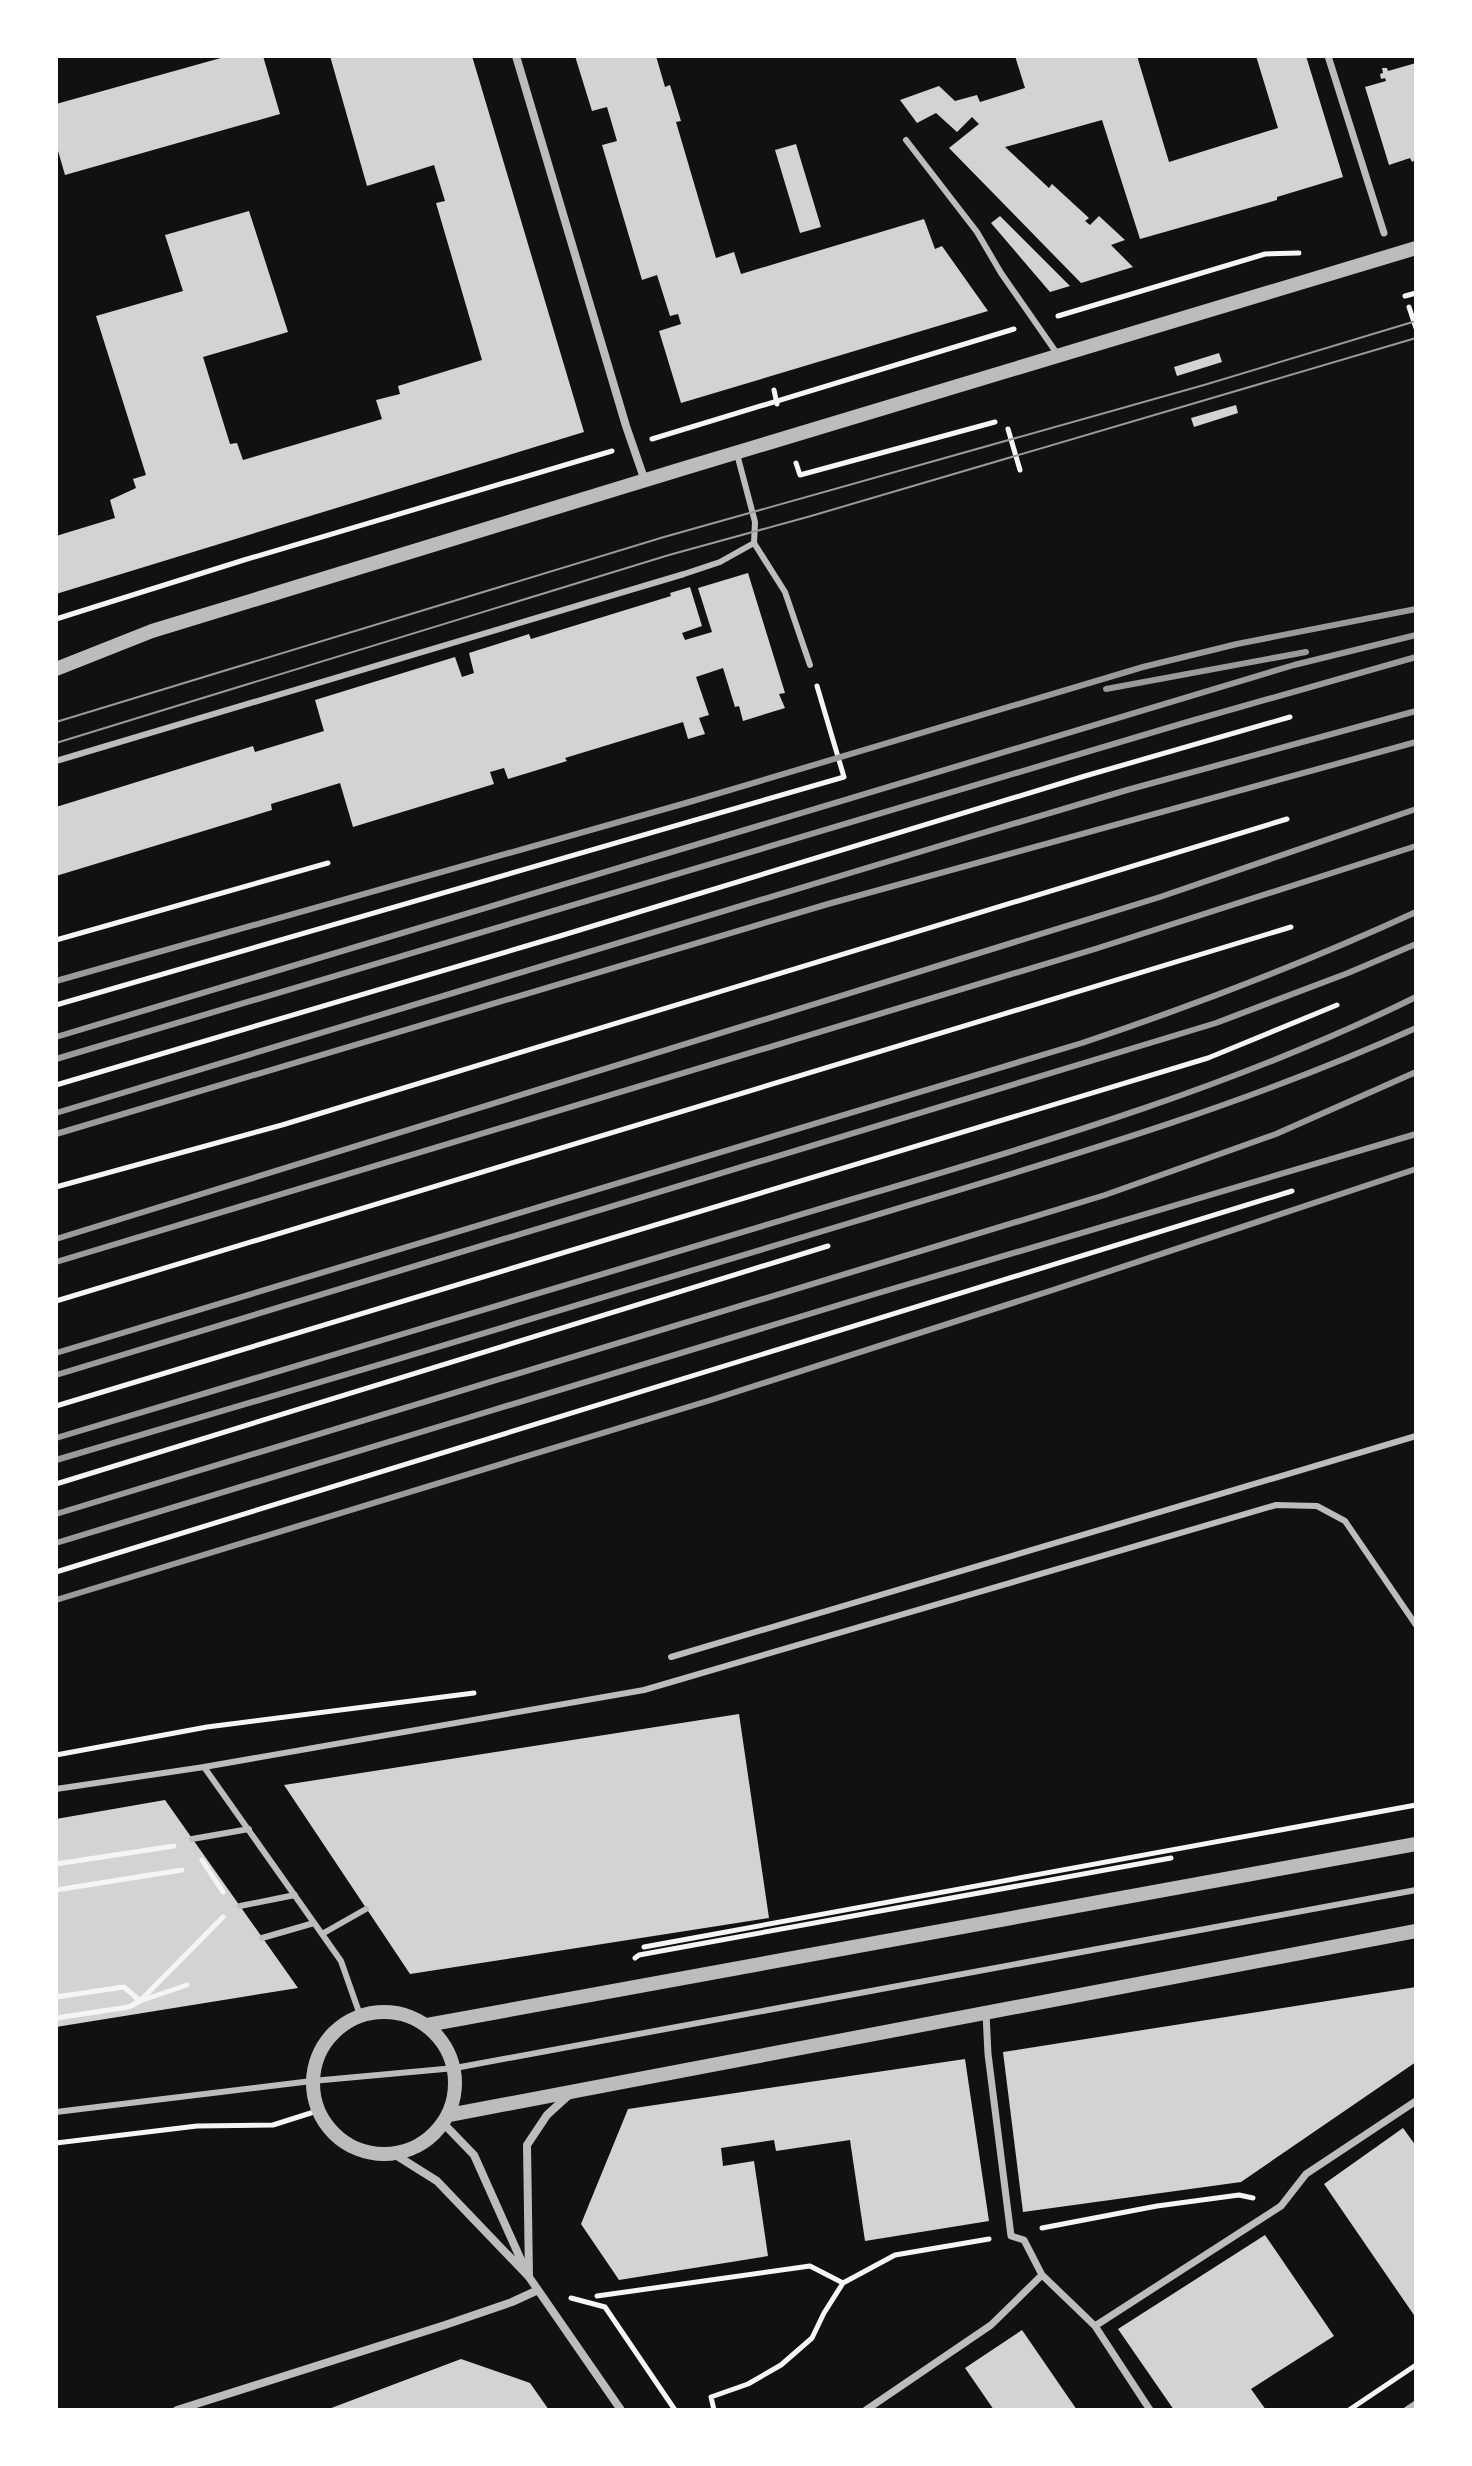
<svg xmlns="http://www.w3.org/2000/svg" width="1472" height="2466" font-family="Ubuntu,sans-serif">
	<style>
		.building { fill: #d3d3d3 }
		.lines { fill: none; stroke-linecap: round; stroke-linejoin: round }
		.path { stroke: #f5f5f5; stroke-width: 5 }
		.service { stroke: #bcbcbc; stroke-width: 6 }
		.pedestrian { stroke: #bcbcbc; stroke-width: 7 }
		.minor { stroke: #bcbcbc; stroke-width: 8 }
		.tertiary { stroke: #bcbcbc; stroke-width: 14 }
		.tram { stroke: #9a9a9a; stroke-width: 2 }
		.rail { stroke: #9a9a9a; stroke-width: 6 }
	</style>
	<rect width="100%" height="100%" fill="#111"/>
	<path class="building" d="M228,56H263L280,114L65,175L56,144V104Z
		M330,56H472L584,432L56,594V536L115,518L110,500L136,488L133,479L146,475L96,316L183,291L165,235L249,211L288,332L203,357L230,444L237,443L243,460L382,419L376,400L400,394L398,386L482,360L436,203L445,201L434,165L367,186Z
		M575,56H656L665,87L670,85L681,121L676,122L716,258L734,252L741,274L924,219L935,249L942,246L988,311L681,403L659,331L681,324L678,314L670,316L657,275L642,280L602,145L617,141L607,107L592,111Z
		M1015,56H1137L1169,162L1278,128L1256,56H1306L1343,177L1277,197V200L1140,239L1102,120L1005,147L1049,188L1052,184L1089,218L1085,221L1090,225L1099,216L1125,240L1111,245L1133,267L1081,283L949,148L979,124L972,117L957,132L936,113L917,123L900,100L939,86L955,101L977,95L980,102L1025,88Z
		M1416,63L1415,160L1412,162L1410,158L1389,165L1365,87L1386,81L1385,78L1381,79L1380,74L1383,73L1382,68H1387L1388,71Z
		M796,144L821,227L800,233L775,150Z
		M1000,216L1070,286L1050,292L991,223Z
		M1219,353L1222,362L1177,376L1174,367Z
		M1236,405L1238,413L1194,427L1191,418Z
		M748,573L785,693L779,694L785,708L743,721L739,706L735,707L723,668L696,677L709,715L699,718L705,734L688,739L683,722L565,758L567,761L508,779L504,768L490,772L494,784L353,827L340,783L271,804L272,810L56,876V807L253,746L255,752L324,731L315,700L455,657L462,677L474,673L469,653L529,634L531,639L671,596L670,593L690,587L702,626L682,633L685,640L712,632L698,588Z
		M739,1714L769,1918L410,1974L284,1785Z
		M165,1800L298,1988L56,2027V1819Z
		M1416,1987V2062L1241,2182L1023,2212L1003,2052Z
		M965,2059L989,2221L865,2241L850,2140L776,2151L774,2140L721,2148L723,2166L754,2161L768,2256L619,2280L581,2224L628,2109Z
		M1403,2128L1416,2146V2318L1324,2184Z
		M1265,2235L1334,2336L1251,2389L1266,2410H1174L1118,2329Z
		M1022,2330L1077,2410H994L965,2368Z
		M461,2359L530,2383L549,2410H326Z"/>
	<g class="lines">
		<path class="path" d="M1405,296L1416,293
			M1409,307L1416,328
			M1058,316L1265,254L1299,253
			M774,390L777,404
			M1008,429L1020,470
			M652,439L1014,329
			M796,463L800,475L995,422
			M56,619L244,560L612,451
			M56,940L328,863
			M56,1005L844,777L817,686
			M56,1085L560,936L1085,776L1290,717
			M56,1187L282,1125L1287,819
			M56,1301L1291,927
			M56,1406L1208,1058L1337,1005
			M56,1484L828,1246
			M56,1572L1292,1191
			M56,1755L207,1727L474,1693
			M202,1860L223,1892
			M56,1864L174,1846
			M56,1890L182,1870
			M644,1947L1416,1805
			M635,1958L639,1955L1171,1858
			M56,1997L124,1987L140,2001L187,1985
			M56,2018L129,2007L140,2001L223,1917
			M56,2143L197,2126L273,2125L317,2111
			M1042,2228L1157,2206L1239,2195L1253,2198
			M597,2296L810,2266L843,2283L895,2255L989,2239
			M571,2298L605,2307L675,2410
			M714,2410L711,2397L748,2384L781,2365L812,2338L824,2313L843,2283
			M1349,2410L1416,2365"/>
		<path class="service" d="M906,140L977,232L1001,273L1058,355
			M737,454L755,522L754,543
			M754,543L785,592L810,665
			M56,761L684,574L720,562L754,543
			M671,1657L1416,1436
			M204,1767L341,1961L360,2015
			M56,1789L204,1767L644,1690L1276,1505L1317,1506L1345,1521L1416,1625
			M192,1839L249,1829
			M240,1906L295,1895
			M322,1934L366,1909
			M262,1938L314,1923
			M56,2112L312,2081L455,2068L1416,1890"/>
		<path class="pedestrian" d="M1328,56L1384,233
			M986,2014L988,2054L1011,2236L1024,2240L1042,2275L1095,2326L1150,2410
			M1095,2326L1281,2206L1306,2174L1416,2101
			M866,2410L991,2325L1042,2275
			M1407,2410L1416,2404"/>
		<path class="minor" d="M516,56L626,426L645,481
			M443,2123L474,2155L525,2269
			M394,2154L437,2181L529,2277L621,2410
			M529,2277L527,2145L547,2115L570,2094
			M177,2410L445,2325L512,2302L538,2290"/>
		<path class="tertiary" d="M56,669L152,631L685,468L1416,248
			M313 2083a71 71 0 1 1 142 0a71 71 0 1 1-142 0Z
			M427,2025L1416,1844
			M449,2115L1416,1931"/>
		<path class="tram" d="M56,722L664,537L1204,385L1416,321
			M56,743L669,555L811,516L1416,338"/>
		<path class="rail" d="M1106,689L1306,652
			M56,981L686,803L1143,667L1237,644L1416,609
			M56,1037L1294,665L1416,635
			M56,1059L1184,723L1416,657
			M56,1113L969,837L1127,790L1416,711
			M56,1134L828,904L1416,742
			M56,1239L1160,897L1416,809
			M56,1262L1095,949L1416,846
			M56,1353L1082,1043C1195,1005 1307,962 1416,912
			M56,1375L1216,1023L1348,973L1416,944
			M56,1438C299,1365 543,1292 786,1219C999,1155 1216,1096 1416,997
			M56,1460C322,1382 588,1303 853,1222C1043,1164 1235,1110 1416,1028
			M56,1514L1105,1195L1276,1134L1416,1072
			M56,1543C329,1461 602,1376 875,1294C1055,1240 1236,1189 1416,1134
			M56,1600L711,1400L1056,1289L1416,1169"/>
	</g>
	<rect width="1472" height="2466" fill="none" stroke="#ffffff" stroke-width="116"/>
</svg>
